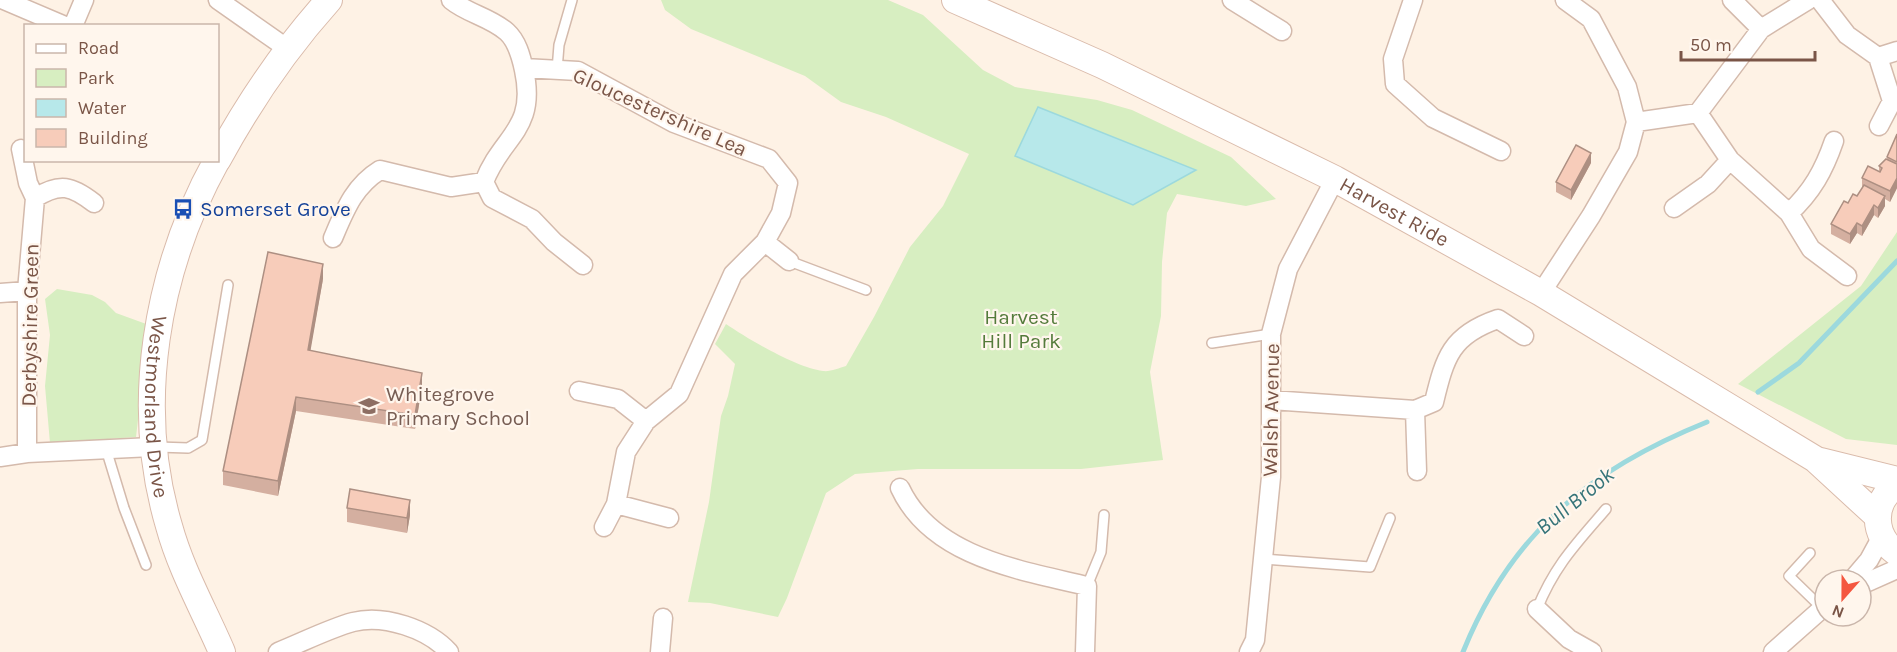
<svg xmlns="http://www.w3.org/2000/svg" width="1897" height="652" font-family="Karla,sans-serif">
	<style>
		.green { fill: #d7eec1 }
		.water { fill: #b7e8ea; stroke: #9cd9dd; stroke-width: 1.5 }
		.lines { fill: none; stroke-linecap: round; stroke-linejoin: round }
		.stream { stroke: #9cd9dd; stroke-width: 5 }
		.lane-casing { stroke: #d4baac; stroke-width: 12 }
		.street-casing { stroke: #d4baac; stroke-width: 21 }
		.secondary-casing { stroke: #dabbab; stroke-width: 28 }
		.lane { stroke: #fff; stroke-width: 9 }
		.street { stroke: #fff; stroke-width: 18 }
		.secondary { stroke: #fff; stroke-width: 26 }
		.wall { fill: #d4afa0 }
		.shaded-wall { fill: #ad8f82 }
		.building { fill: #f7ccba; stroke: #ad8f82; stroke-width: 1.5 }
		.labels { text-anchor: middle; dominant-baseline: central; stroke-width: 4.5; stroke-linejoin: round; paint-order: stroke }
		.street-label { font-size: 21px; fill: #7a5547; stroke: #fff6ed }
		.transit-label { font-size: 21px; fill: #164399; stroke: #fff6ed; text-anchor: start }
		.park-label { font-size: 21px; fill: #547b3b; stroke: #fff6ed }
		.education-label { font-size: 21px; fill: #785e54; stroke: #fff6ed; text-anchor: start }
		.water-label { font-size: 22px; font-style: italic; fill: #367479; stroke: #fff6ed }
	</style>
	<rect width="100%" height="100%" fill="#fef2e5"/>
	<path class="green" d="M661,0H888L923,15L983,70L1015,87L1097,100L1132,110L1231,157L1276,199L1246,206L1177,194L1167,213L1162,262L1161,316L1150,372L1163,460L1081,469H918L855,474L826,493L787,598L778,617L710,603L688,602L709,502L721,416L728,396L735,364L715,344L726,324C748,339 797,368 823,371C830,372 839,368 846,366L874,317L910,247L943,206L969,154L886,117L841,102L805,76L691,29L665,10Z
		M1897,232V445L1846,439L1738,384L1861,286Z
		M57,289L92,295L105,302L116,313L149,325L136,437L50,443L45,386L50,335L45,299Z"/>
	<path class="water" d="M1038,107L1196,170L1133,205L1015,156Z"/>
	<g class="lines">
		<path class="stream" d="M1758,392L1799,363L1897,261
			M1463,652C1511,533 1590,469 1707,422"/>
		<g class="lane-casing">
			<path id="lane" d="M557,70L559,45L572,0
				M789,261L866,290
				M1212,343L1271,334
				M158,447L188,448L202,440L228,285
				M106,449L124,508L146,565
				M1810,553L1789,576L1822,608
				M1263,559L1370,567L1390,518
				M1087,586L1101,552L1104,515
				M1537,609C1555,565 1576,544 1606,509"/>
		</g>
		<g class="street-casing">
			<path id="street" d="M4,0L65,26
				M218,0L288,49
				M451,0C468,14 490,17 507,32C517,41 521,56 524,70C537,130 502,135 484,182L492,198L532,219L554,242L583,265
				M1232,0L1282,31
				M1413,0L1393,59L1395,84L1433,118L1501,151
				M1732,0L1761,29
				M1820,0L1847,35L1878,57L1897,51
				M73,26L84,0
				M1878,57L1892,101L1879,126
				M524,68L578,71L674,123L769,159L788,183L781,213L765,242L733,274L679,394L646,421L626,452L616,504L604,527
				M1698,113L1730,160L1789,213L1811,249L1847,276
				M1636,122L1698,113L1761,29L1808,0
				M21,149L28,183L35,198L27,291V453
				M35,198C60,182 72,186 94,203
				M1674,208L1708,184L1730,160
				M1789,213C1812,192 1824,170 1834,141
				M333,238C345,210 354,186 380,170L451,187L484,182
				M765,242L789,261
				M0,293L27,291
				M1541,293L1591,216L1628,152L1636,122L1627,87L1591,19L1565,0
				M579,391L618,399L646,421
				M1271,400L1415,410L1434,402C1445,357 1451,335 1498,319L1524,336
				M1415,410L1417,471
				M0,457L27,453L152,447
				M900,488C932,557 1020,570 1087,586L1085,652
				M616,504L669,518
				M1852,580L1869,560L1881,538
				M1861,585L1897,569
				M1537,609L1569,639L1592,652
				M278,652C303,642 328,629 353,622C384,614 428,629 449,652
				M660,652L663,618
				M1249,652L1255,640L1271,477V334L1288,269L1335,179
				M1773,652L1825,606"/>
		</g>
		<g class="secondary-casing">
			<g id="secondary">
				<path id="s1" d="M955,0L1102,65L1335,179L1541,293L1815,459L1877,516"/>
				<path d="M218,159C249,102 285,49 329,0"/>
				<path id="s2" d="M217,160C156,270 133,405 169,526C181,570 204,610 222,652"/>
				<path d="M1821,461L1897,480"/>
				<path d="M1897,485C1871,502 1872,536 1897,553"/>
			</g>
		</g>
		<use href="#lane" class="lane"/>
		<use href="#street" class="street"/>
		<use href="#secondary" class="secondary"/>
	</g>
	<path class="wall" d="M1897,134V188L1890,202L1885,199V206L1878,218L1874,215L1862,236L1857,233L1850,244L1831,234V224L1848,203L1857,196L1862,188V178L1879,172V166L1887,159V157Z
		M1591,163L1571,200L1556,192V182Z
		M323,279L310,350L422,387L415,429L296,411L278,496L223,485V471Z
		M347,508L410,515L407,533L347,522Z"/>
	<path class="shaded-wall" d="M1591,153V163L1571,200V190Z
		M1897,178V188L1890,202V191Z
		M1885,196V206L1878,218V208Z
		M1874,205V215L1862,236V226Z
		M1857,223V233L1850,244V234Z
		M323,264V279L308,365V350Z
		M422,373V387L415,429V415Z
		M296,397V411L278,496V481Z
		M410,500V515L407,533V518Z"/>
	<path class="building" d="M1897,134V162L1887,157Z
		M1576,145L1591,153L1571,190L1556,182Z
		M1886,159L1897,164V178L1890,191L1862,178L1868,166L1880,172L1882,168L1879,166Z
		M1864,185L1885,196L1878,208L1874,205L1862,226L1857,223L1850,234L1831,224L1844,201L1848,203L1853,194L1857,196Z
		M268,252L323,264L308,350L422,373L415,415L296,397L278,481L223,471Z
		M350,489L410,500L407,518L347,508Z"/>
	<defs>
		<g id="bus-bare" transform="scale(1.62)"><path d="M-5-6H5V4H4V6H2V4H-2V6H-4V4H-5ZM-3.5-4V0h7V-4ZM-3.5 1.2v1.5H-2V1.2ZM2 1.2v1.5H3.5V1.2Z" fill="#1a4fb4" stroke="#fff6ed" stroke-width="2.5" paint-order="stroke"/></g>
		<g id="school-bare" transform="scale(1.62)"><path d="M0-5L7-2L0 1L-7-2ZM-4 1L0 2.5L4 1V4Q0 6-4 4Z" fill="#8d6e63" stroke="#fff6ed" stroke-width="2.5" paint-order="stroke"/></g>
	</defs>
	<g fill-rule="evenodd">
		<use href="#bus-bare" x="183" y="209"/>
		<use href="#school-bare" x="369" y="406"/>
	</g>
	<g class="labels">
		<g class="street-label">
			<text transform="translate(660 112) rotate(24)">Gloucestershire Lea</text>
			<text stroke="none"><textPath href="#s1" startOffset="488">Harvest Ride</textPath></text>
			<text transform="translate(30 325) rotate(-89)">Derbyshire Green</text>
			<text stroke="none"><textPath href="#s2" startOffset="258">Westmorland Drive</textPath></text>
			<text transform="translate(1271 410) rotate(-89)">Walsh Avenue</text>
		</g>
		<g class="transit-label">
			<text x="200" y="209">Somerset Grove</text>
		</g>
		<g class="park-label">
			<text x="1021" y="317">Harvest<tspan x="1021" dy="24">Hill Park</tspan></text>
		</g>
		<g class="education-label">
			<text x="386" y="394">Whitegrove<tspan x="386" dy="24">Primary School</tspan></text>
		</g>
		<g class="water-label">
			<text transform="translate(1575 501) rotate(-39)">Bull Brook</text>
		</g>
	</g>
	<rect x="24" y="24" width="195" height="138" fill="#fff6ed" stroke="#cab6ab" stroke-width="1.5"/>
	<rect x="36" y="44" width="30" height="9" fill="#ffffff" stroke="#cab6ab" stroke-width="1.5"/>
	<text x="78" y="54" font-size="18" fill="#7a5547">Road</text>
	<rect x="36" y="69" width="30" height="18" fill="#d7eec1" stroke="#cab6ab" stroke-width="1.5"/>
	<text x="78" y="84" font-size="18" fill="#7a5547">Park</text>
	<rect x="36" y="99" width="30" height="18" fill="#b7e8ea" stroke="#cab6ab" stroke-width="1.5"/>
	<text x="78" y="114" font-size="18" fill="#7a5547">Water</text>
	<rect x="36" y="129" width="30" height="18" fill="#f7ccba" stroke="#cab6ab" stroke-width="1.5"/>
	<text x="78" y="144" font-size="18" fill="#7a5547">Building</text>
	<g transform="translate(1843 598) rotate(201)"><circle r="28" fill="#fff6ed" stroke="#cab6ab" stroke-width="1.5"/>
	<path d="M0-4.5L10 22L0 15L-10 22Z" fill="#f4563f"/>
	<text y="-9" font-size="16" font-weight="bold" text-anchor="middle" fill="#7a5547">N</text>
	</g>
	<path d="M1681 51v9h134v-9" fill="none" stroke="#7a5547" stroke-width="3"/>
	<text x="1690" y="51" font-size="18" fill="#7a5547" stroke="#fff6ed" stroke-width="4.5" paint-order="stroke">50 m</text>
</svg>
